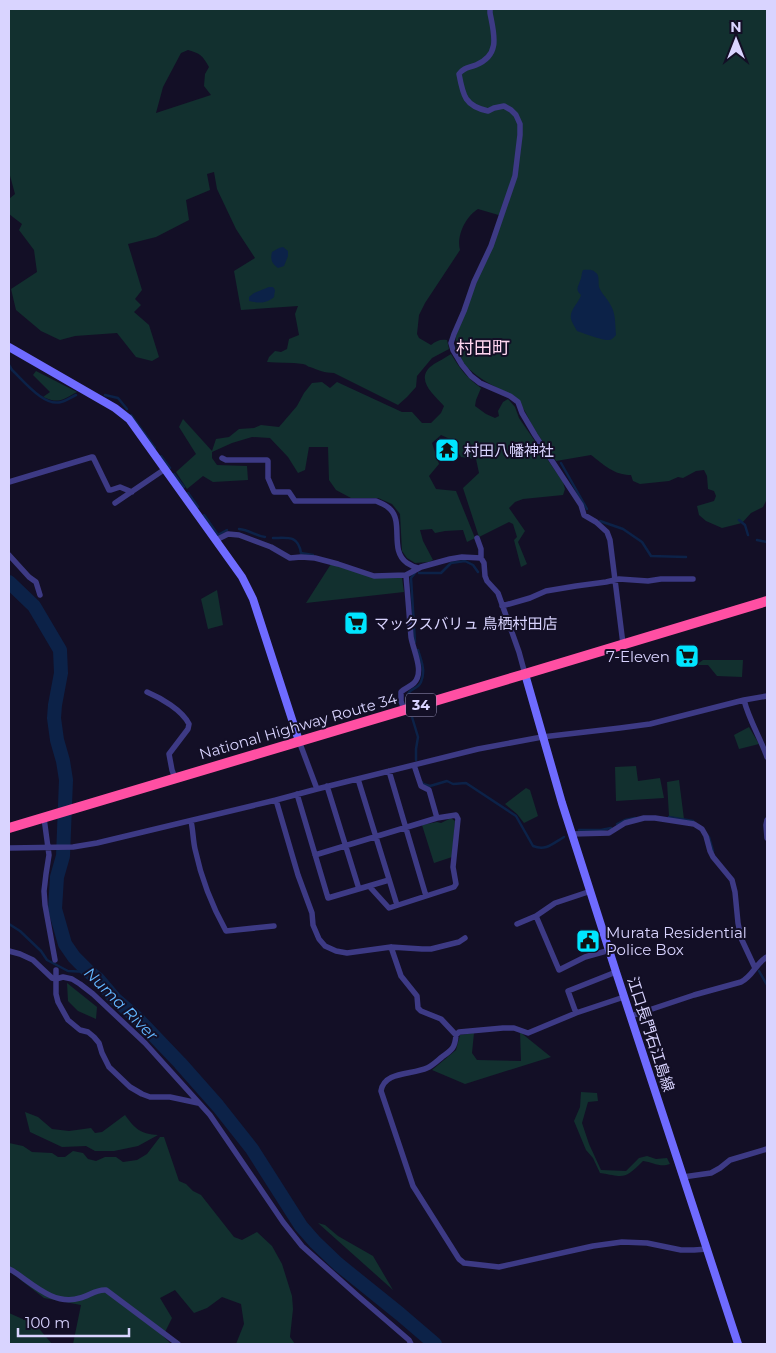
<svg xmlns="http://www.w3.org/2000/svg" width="776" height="1353" font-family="Montserrat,'Noto Sans JP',sans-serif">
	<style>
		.green { fill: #12302f; fill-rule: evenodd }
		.water { fill: #0c2248 }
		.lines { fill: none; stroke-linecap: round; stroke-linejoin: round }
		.stream { stroke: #0c2248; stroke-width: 2.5 }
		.river { stroke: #0c2248; stroke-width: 14 }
		.street { stroke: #3d3a85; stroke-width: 5.5 }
		.secondary { stroke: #6f6bff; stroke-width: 8 }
		.highway { stroke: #ff4fa3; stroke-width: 10 }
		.labels { text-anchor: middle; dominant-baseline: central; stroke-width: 4; stroke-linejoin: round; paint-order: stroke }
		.shield { fill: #130f26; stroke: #9e99be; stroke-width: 1 }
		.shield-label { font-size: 14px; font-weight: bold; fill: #d9d4ff }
		.poi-label { font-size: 15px; fill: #d9d4ff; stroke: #130f26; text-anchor: start }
		.street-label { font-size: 15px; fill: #d9d4ff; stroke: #130f26 }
		.water-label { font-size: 16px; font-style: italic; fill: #62b6ff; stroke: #130f26 }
		.quarter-label { font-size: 18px; fill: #ffd6f0; stroke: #130f26 }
	</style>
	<rect width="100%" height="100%" fill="#130f26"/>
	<path class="green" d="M9,9H767V499L763,507L751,513L742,523L722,528L706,521L699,515L697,506L714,501L716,496L714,491L708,489L707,476L704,470L696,471L683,478L678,477L669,481L640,484L633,481L631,475C614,475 604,465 591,455L556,461C548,449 539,437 532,425C527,415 522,404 513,396C510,393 504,391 499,389C478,377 453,364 456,336L502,216L478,209C466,216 456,236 460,250L425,303L419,315L417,334L419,338L431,345C436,341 440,339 447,340L449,349L432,358L417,376L416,387L407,397L398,405L334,373C325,373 318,370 310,367C306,366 308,365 303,364C291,362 279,363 267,362L269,357L275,351L281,352L287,349L289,339L299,335L295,314L298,306L241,310L234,271L255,258L236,229L217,189L214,172L207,174L210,190L186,200L189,220L156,237L128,244L142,290L135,299L141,305L134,312L149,325L159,357L152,361L136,357L117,333L75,336L60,340L41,331L16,310L11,289L37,272L34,250L19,230L22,224L9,214V199L15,194L9,172ZM188,50C200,53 203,56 209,67L205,74L204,86L211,95L156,113L163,87L181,53Z
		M451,354C460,369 467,378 481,388L476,400L475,406L486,414L495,418L499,416L498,411L503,402L508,399L515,407L519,418L563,482L565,489L563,495L523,499L515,502L509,508L525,531L518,542L527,564L521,567L514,540L517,537L513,524L509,522L479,537L463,488L479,473L476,459L461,457L450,439L441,435L432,443L439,464L429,476L436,489L456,491L475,538L467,542L463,530L445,531L435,533L432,529L420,530L423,541L433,560L429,562L415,563L407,558L402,551L400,514L392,504L378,498H351L336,490L329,480L328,447H309L305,470L298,473L288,457L270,438L252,437L232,443L212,452V458L217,465L247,466L248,480L213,482L203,476L187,489L176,472L196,454L179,427L183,419L212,451L216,439L229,437L239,429L254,428L261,425L279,427L297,406L304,393L312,383L322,382L330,388L337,382L402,412H412L422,423H431L441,413L444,406C433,394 413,378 434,364C439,361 445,358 451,354Z
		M36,371L77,392C62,400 59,404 43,397L50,392L33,375Z
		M331,564L375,578H402L404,592L306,603Z
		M217,590L223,625L208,629L201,599Z
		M703,660H743L742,677L717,676L708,665H696Z
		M749,727L759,744L739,749L734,735Z
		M636,766L638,781L660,778L664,798L616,801L615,767Z
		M679,780L684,819L669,816L667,782Z
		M526,788L530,790L538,816L524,823L517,814L505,804Z
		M451,818L455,821L452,857L434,863L422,825L437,822L441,823Z
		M67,983L97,1007L96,1019L78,1011L68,1001Z
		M520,1032L551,1057L465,1084L432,1070L456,1050L460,1035L474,1033L472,1053L477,1060L521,1061Z
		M581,1092L597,1093L598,1101L588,1102L582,1123L589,1144L601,1170L626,1171L639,1158L647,1156L656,1159L667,1158L670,1164C660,1168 653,1162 643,1161C624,1180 625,1177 600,1173L593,1158L586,1150L574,1121L580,1107Z
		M25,1112L38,1117L52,1129L69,1131L91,1128L95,1133L102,1132L125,1115C135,1129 141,1134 158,1135L138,1146L114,1151H95L86,1146L62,1147L30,1132Z
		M160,1137H164L179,1181L186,1184L193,1191L201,1195L234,1237L242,1240L257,1232L272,1246L282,1264L292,1296L293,1309L290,1337L295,1344H236L244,1324L241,1304L222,1297L207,1308L194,1313L175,1290L160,1298L172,1318L163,1336L171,1344H73L81,1305L44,1298L9,1271V1143L23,1146L32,1152L52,1153L58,1157H65L73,1151L83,1153L88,1159L96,1161L105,1157H116L123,1162L137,1160L147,1154Z
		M318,1223L325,1225L338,1236L373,1256L393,1290Z
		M9,1313L36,1325L52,1344H9Z"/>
	<path class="water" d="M283,247L288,251V256L284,266L278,268C272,263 270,260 272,252L279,248Z
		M583,270C587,270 592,269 595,272C600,275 598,281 599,287C601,293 607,298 610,304C616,313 615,324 616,335C614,337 612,340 609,340C604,341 583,333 577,331C575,327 572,323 571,319C569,310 579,303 581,295C575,290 578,287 580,281C582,277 581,274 583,270Z
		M269,287H273L275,290L274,297C266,304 259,303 249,301V297L254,293Z"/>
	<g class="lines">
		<path class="stream" d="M9,365L12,370C24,381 44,407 61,402C66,401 71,397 76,395
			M105,395L118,398L127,409
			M131,415L155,448
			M161,456L170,468
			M561,463L587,509
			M174,474L184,487
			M188,493L198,507
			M204,515L218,535L227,530
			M739,520L745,525L748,535
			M600,521L623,529L642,542L651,556L686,557
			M239,529C250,530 255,536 265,537
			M273,538C288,538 298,535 301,553L313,555
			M757,540L767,542
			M415,573L411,578L415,642
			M419,573H441L451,563L465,561L473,565L478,572
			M407,700C407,687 417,691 421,682C426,671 421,660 418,650
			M412,717L418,737L416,749V760
			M422,782L423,784L430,786L447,781L453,784L466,783L516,816L533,846C546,851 552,844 564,837
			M669,817L693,821
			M617,824L625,820L635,818
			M579,830H601L611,828
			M709,837L713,851
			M9,924L20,931L41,951L47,960L68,971L89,972
			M759,971L767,985"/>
		<path class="river" d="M9,582L34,606L60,650L61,673L55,705L54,718L57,740L63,761L66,780L63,856L57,877L55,909L65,944L74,957L89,972L98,979L115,999L136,1017L180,1063L218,1106L252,1149L301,1226L315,1242L338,1264L400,1314L435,1344"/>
		<path class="street" d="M490,9V13C494,34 501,55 476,65C469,68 464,67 459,74C463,96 465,106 488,111L494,108L504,106L511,110L516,115L520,124V135L515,176L491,246L474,282L464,311L454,334L451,343L453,350L462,365L471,376L480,383L510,396L518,402L522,413L535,435L581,505L584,515L596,522L607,532L610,540L623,644
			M222,458L226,460H267L268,461V478L274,492H289L295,501H376C381,503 386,505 390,509C404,522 389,551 407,563C410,565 414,567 418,568
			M9,482L92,457H93L109,490H111L120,487L132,492
			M115,503L165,469
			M477,538L481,549V558L484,563L485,576L487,581L498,593L519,652L525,674
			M216,540L228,534L239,535L271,547L290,558L301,557L315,558L338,564L374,576L406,575L421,567L450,559L462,557L481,558
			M9,555L29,577L36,582L40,595
			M502,606L530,598L546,591L576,586L606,582L619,579L648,581L661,579H693
			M147,692C161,698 182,710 189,724L188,729L169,754L172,770L175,778
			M744,700C749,720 760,737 767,757
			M404,710L401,701V692C405,688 410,687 414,683C425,672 413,650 411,637L406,575
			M299,741L317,789
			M389,771L426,896
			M358,779L397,905
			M327,786L359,889
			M297,794L328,898L389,880
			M276,800L298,875L312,913L313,925L319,939L325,946L336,951L347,953L391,947L422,949H431L459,942L465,938
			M44,818L49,855L46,874L44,891L45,905L55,960
			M767,820L766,825L767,838
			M191,821C193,830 193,840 195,849C201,877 212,906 226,931L274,926
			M572,834L609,833L625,823L644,818H655L694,824L702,829L706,836L710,851L713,857L732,880L735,892L738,923L741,938L755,968
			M9,848L73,847L97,843L276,800L317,789L478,749L542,737L620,728L650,724L744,700L767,696
			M315,855L437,818L429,790L421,786L414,765
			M369,886L389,908L454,887L456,884L453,867L458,819L456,815L437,818
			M536,916L559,970L585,957L610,950
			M517,924L536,916L555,903L591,891
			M391,947L401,976L417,996L418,1008L421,1011L441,1019L456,1035
			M9,951L20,954L33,960L52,978L56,979V994L58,1002L68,1020L80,1030L88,1032L94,1037L99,1043L102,1053L109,1067L130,1087L142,1094L150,1097H170L198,1103
			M56,970V979L63,977L72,979L80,984L93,994L145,1043L210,1115L283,1222L302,1246L358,1296L409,1340L411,1344
			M624,997L576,1013L528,1033L514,1028H503L459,1032L456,1035C455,1048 452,1050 442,1057C437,1061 432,1066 427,1068C412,1075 384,1071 381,1091L413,1186L459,1259L464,1263L499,1267L593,1246L622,1242L647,1243L681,1250H694L707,1249
			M576,1013L568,991L616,972
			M631,1016L694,995L741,982C753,976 756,963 767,957
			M683,1177L711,1173L720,1168L730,1160L767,1149
			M9,1269L13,1271C33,1284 54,1306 80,1298C89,1296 96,1289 106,1290L178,1344"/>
		<path class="secondary" d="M9,347L115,408L129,419L242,577L253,599L299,741
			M525,674L562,803L616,972L738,1344"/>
		<path class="highway" d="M9,828L525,674L767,601"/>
	</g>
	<defs>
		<g id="temple-square" transform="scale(1.25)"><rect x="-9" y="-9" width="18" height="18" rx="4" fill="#00e5ff" stroke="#130f26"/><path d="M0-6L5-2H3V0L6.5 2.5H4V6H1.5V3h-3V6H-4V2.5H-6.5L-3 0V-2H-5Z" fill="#111"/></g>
		<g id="supermarket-square" transform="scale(1.25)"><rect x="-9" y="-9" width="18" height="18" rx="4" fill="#00e5ff" stroke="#130f26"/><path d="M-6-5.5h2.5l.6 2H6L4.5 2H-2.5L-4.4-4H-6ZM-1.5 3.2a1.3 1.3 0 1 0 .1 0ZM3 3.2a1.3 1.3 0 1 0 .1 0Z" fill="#111"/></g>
		<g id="civic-square" transform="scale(1.25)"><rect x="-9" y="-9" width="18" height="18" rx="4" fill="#00e5ff" stroke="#130f26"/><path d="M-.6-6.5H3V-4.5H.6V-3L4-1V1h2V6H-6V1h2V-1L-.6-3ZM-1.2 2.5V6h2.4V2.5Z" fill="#111"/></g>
	</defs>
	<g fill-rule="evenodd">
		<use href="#temple-square" x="447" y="450"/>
		<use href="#supermarket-square" x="356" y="623"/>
		<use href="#supermarket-square" x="687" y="656"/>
		<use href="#civic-square" x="588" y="941"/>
	</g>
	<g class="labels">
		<rect class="shield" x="406" y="693.5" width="30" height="23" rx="4"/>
		<g class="shield-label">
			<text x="421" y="705">34</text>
		</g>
		<g class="poi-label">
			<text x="464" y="450">村田八幡神社</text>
			<text x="374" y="623">マックスバリュ 鳥栖村田店</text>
			<text x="670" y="656" text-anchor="end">7-Eleven</text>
			<text x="606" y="932">Murata Residential<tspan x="606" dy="17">Police Box</tspan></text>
		</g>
		<g class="street-label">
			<text transform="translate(298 726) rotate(-16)">National Highway Route 34</text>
			<text transform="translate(651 1034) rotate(72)">江口長門石江島線</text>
		</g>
		<g class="water-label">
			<text transform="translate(121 1004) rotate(45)">Numa River</text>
		</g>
		<g class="quarter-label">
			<text x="483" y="348">村田町</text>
		</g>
	</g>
	<rect width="776" height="1353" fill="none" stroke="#d9d4ff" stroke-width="20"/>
	<g transform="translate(736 40)" stroke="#130f26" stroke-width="4" paint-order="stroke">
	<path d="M0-4L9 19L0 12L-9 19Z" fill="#d9d4ff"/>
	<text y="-8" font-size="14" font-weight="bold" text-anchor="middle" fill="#d9d4ff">N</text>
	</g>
	<path d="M18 1328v8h111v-8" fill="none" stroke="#d9d4ff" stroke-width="2.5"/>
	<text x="25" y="1328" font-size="15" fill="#d9d4ff" stroke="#130f26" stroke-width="4" paint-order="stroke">100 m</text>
</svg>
